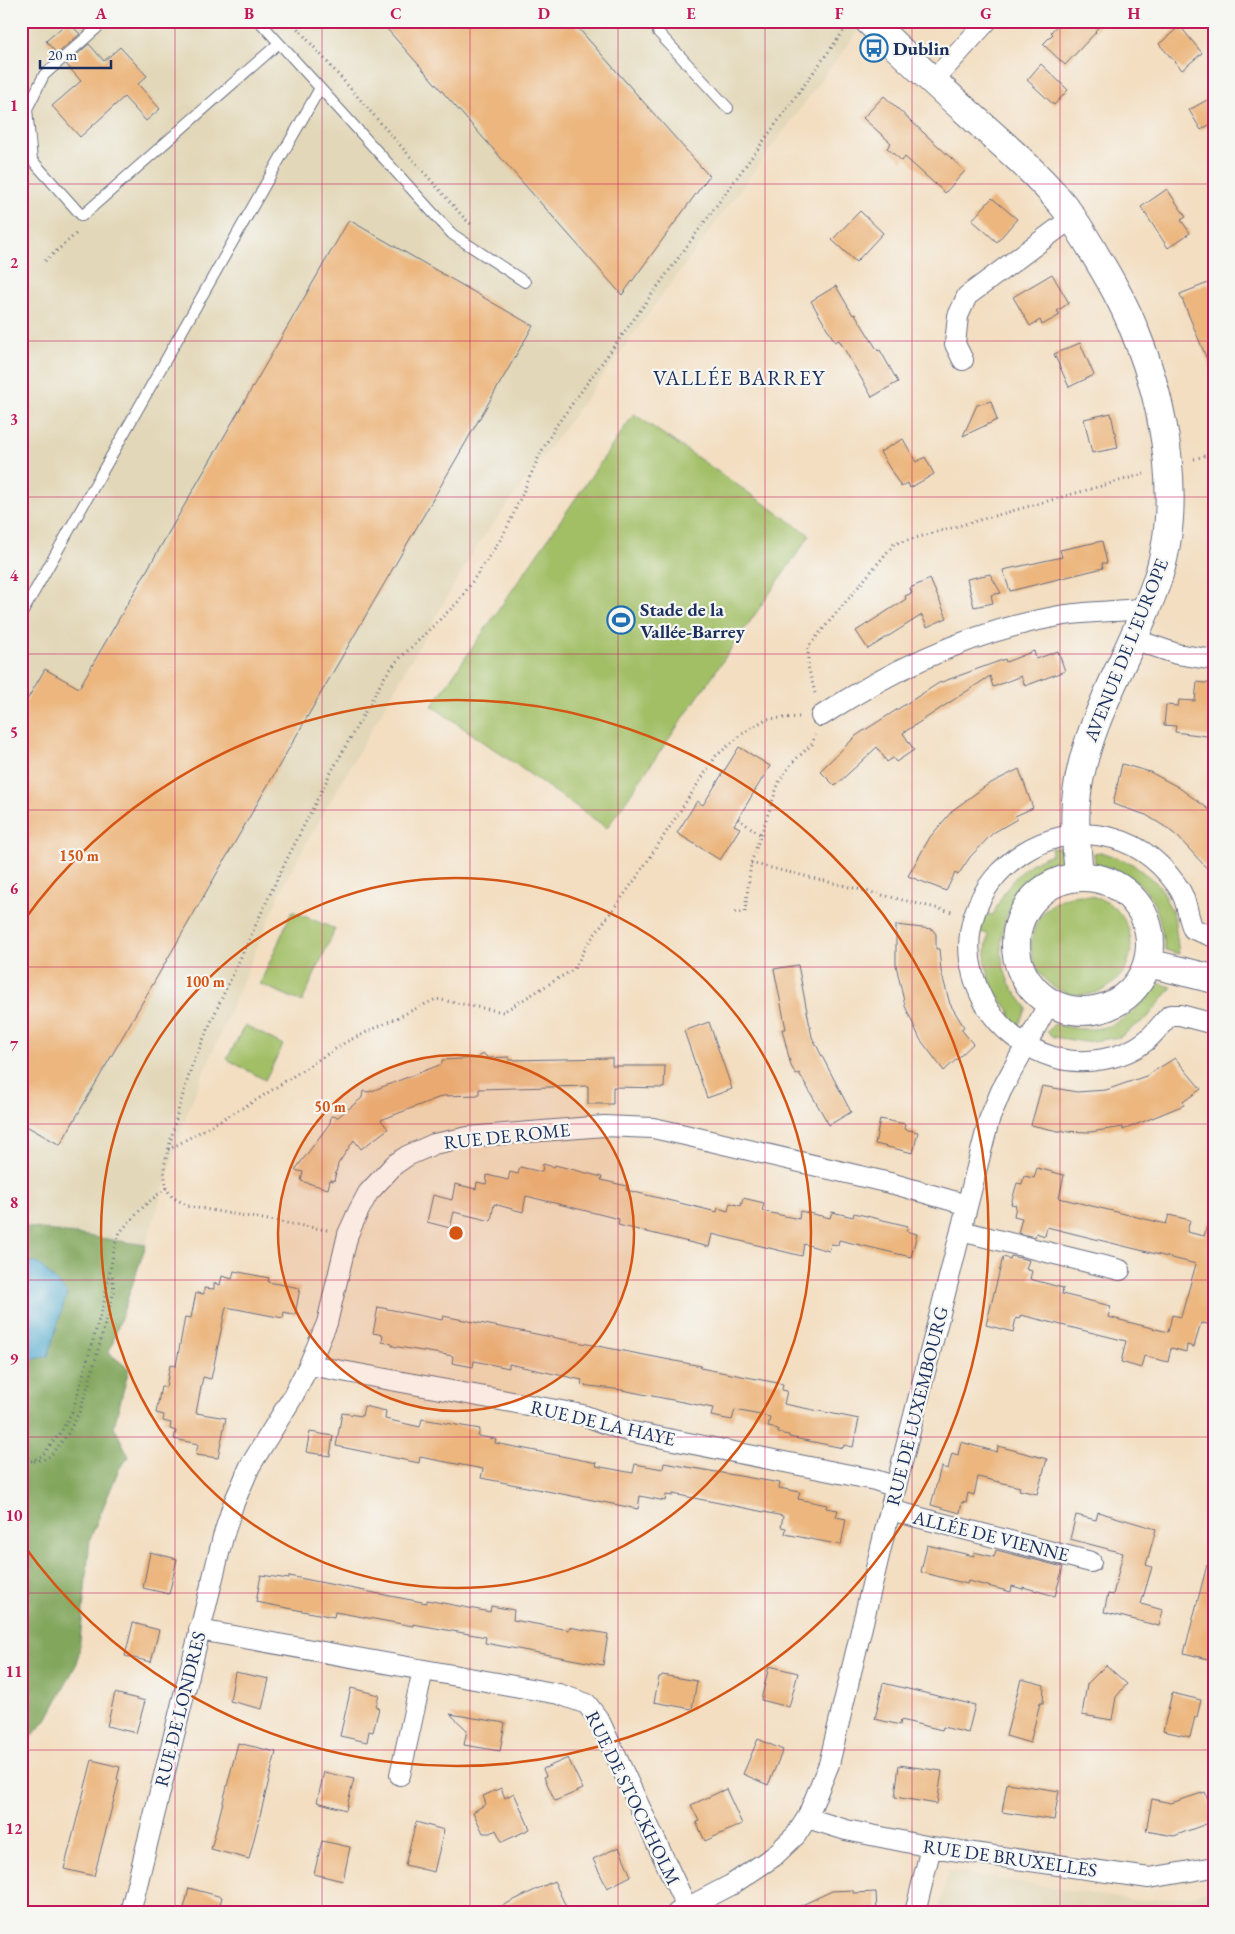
<svg xmlns="http://www.w3.org/2000/svg" width="1235" height="1934" font-family="'EB Garamond',serif">
	<style>
		.built { fill: #e2d7b8 }
		.green { fill: #a2bf66; stroke: #5e7762 }
		.forest { fill: #81a65b; stroke: #4e6a5c }
		.water { fill: #52abcf; stroke: #366d96 }
		.building { fill: #ecb67e }
		.lines { fill: none; stroke-linecap: round; stroke-linejoin: round }
		.lane-casing { stroke: #676c81; stroke-width: 12 }
		.street-casing { stroke: #676c81; stroke-width: 22 }
		.secondary-casing { stroke: #676c81; stroke-width: 30 }
		.path { stroke: #676c81; stroke-width: 3; stroke-dasharray: 1 4; stroke-linecap: butt }
		.lane { stroke: #fff; stroke-width: 10 }
		.street { stroke: #fff; stroke-width: 20 }
		.secondary { stroke: #fff; stroke-width: 28 }
		.grid { fill: none; stroke: #c2185b; stroke-width: 1; stroke-opacity: 0.55 }
		.ring { fill: none; stroke: #d45514; stroke-width: 2.5 }
		.labels { text-anchor: middle; dominant-baseline: central; stroke-width: 4.5; stroke-linejoin: round; paint-order: stroke }
		.poi-label { font-size: 19px; font-weight: bold; fill: #1b2f5e; stroke: #f6f6f2; text-anchor: start }
		.street-label { font-size: 19px; fill: #1b2f5e; stroke: #f6f6f2 }
		.quarter-label { font-size: 21px; letter-spacing: 1px; fill: #1b2f5e; stroke: #f6f6f2 }
		.centre { fill: #d45514; stroke: #f6f6f2; stroke-width: 2.5 }
		.ring-label { font-size: 15px; text-anchor: middle; font-weight: bold; fill: #d45514; stroke: #f6f6f2; stroke-width: 4.5; stroke-linejoin: round; paint-order: stroke }
		.neatline { fill: none; stroke: #c2185b; stroke-width: 2 }
		.grid-label { font-size: 16px; text-anchor: middle; font-weight: bold; fill: #c2185b }
	</style>
	<rect width="100%" height="100%" fill="#f6f6f2"/>
	<filter id="ink" filterUnits="userSpaceOnUse"><feTurbulence type="fractalNoise" baseFrequency=".02" numOctaves="2"/><feDisplacementMap in="SourceGraphic" scale="10" xChannelSelector="R" yChannelSelector="G"/><feConvolveMatrix kernelMatrix="1 2 1 2 8 2 1 2 1" color-interpolation-filters="sRGB"/></filter>
	<filter id="wash" filterUnits="userSpaceOnUse"><feTurbulence type="fractalNoise" baseFrequency=".0096" numOctaves="4" result="noise"/><feDisplacementMap in="SourceGraphic" scale="20" xChannelSelector="R" yChannelSelector="G"/><feGaussianBlur stdDeviation="1.12" result="paint"/><feColorMatrix in="noise" values="0 0 0 0 0 0 0 0 0 0 0 0 0 0 0 0 0 1.4 0 .05"/><feComposite in="paint" operator="in"/></filter>
	<g filter="url(#wash)">
		<rect width="100%" height="100%" fill="#f3dec1"/>
		<path class="built" d="M21,21H865L474,550L286,879L188,1110L146,1245L21,1226Z
			M948,1871L1137,1901L1195,1895L1214,1889V1913H938Z"/>
		<path class="green" d="M634,414L810,535L607,828L432,706Z
			M1051,848H1068L1067,861C1054,868 1040,875 1028,885C1001,907 995,949 1008,980C1012,989 1021,999 1027,1008L1018,1027L1009,1020L1010,1012L992,988L985,962L988,934L980,932L983,913L993,915C1007,884 1019,866 1052,854Z
			M1101,852L1131,863L1159,885L1174,916L1179,954L1165,950C1160,918 1157,891 1125,874C1116,869 1105,867 1095,863L1094,853Z
			M1031 945a50 50 0 1 1 100 0a50 50 0 1 1-100 0Z
			M292,911L335,929L302,1002L260,984Z
			M1158,983L1172,987L1148,1017L1120,1037L1085,1042L1053,1037L1047,1032L1054,1024C1064,1026 1075,1029 1085,1029C1121,1030 1138,1008 1158,983Z
			M245,1025L283,1045L265,1080L227,1059Z"/>
		<path class="forest" d="M21,1226L146,1245L109,1353L129,1369L114,1426L129,1457L119,1469L90,1539L78,1661L48,1718L21,1748Z"/>
		<path class="water" d="M21,1260L39,1264L67,1293L48,1356L21,1362Z"/>
		<g id="blocks">
			<path class="building" d="M380,21H572L709,176L622,295Z
				M1061,21H1104L1095,31L1096,32L1065,65L1043,44L1053,34L1051,32Z
				M68,22L80,34L57,54L46,41Z
				M1180,26L1202,53L1182,70L1159,44Z
				M89,44L104,61L120,47L147,76L138,84L160,109L146,121L124,97L80,137L52,106L81,81L66,64Z
				M1041,64L1068,90L1054,105L1027,80Z
				M884,96L965,171L945,193L905,157L902,161L887,148L891,143L863,118Z
				M1214,96V122L1201,130L1189,110Z
				M1167,189L1186,217L1181,220L1190,233L1168,248L1141,207Z
				M992,198L1017,219L997,242L972,220Z
				M860,211L883,233L856,262L832,240Z
				M349,220L533,326L60,1145L21,1123V710L45,669L79,688Z
				M1052,274L1069,303L1057,311L1060,315L1042,325L1040,320L1030,326L1013,297Z
				M1208,283L1214,298L1213,374L1180,294Z
				M836,286L853,315L855,314L878,351L880,350L898,382L872,397L839,340L835,342L811,301Z
				M1080,343L1094,375L1069,387L1054,354Z
				M991,401L997,420L963,436L977,405Z
				M1111,413L1118,448L1092,453L1084,419Z
				M903,439L916,462L925,457L934,474L910,488L908,483L901,487L880,452Z
				M1102,541L1107,563H1102L1103,568L1010,591L1003,570L1062,557L1060,550Z
				M990,574L1001,593L991,595L993,603L974,607L967,579Z
				M930,579L947,618L927,627L922,615L868,649L856,631L906,599L905,596L912,593L910,588Z
				M1034,651L1036,659L1058,651L1065,671L1025,686L1021,676L993,687L990,676L903,733L914,750L896,762L893,758L887,762L877,747L835,786L820,771L857,735L939,683L1005,659L1006,662Z
				M1197,682L1214,684V737L1175,732L1176,726L1164,725L1166,705L1178,706L1179,700L1195,701Z
				M739,747L770,766L734,825L740,828L720,860L677,833L697,801L703,805Z
				M1122,764L1150,772L1178,787L1214,813V876L1178,837L1167,828L1146,815L1113,804Z
				M1019,769L1033,808L1015,816L1017,819L993,833L970,857L958,875L955,873L946,891L908,876L930,837L953,810L987,785Z
				M896,925L932,929L936,934V949H939L941,971L950,1004L964,1027L961,1029L973,1044L944,1071L920,1039L905,1006L896,965Z
				M798,965L812,1037L851,1112L829,1125L799,1073L796,1075L791,1066L782,1029H786L774,969Z
				M709,1022L732,1089L707,1098L684,1031Z
				M483,1053L488,1058L509,1057V1060L612,1058V1066H665L664,1088L613,1087V1104H588V1086L479,1089V1095L443,1096L381,1120L388,1129L361,1149L354,1140L338,1164L334,1181L330,1180L328,1189L301,1181L303,1172L295,1170L330,1123L331,1116L338,1117L362,1098L363,1091L369,1092L442,1064V1060L478,1058Z
				M1175,1058L1201,1089L1183,1102L1184,1105L1123,1130V1127L1090,1132L1058,1131L1031,1125L1042,1086L1077,1092L1106,1090L1146,1076Z
				M880,1119L905,1124L904,1129L918,1132L913,1153L875,1144Z
				M543,1164L554,1167L555,1165L602,1177L601,1180L627,1186L626,1190L717,1212L718,1208L728,1211L730,1203L741,1206L743,1198L764,1203L762,1211L799,1219L800,1211L830,1218L832,1212L853,1217L854,1213L908,1226L906,1231L917,1234L911,1257L839,1240L838,1245L831,1244L829,1251L804,1244L802,1256L712,1234L709,1247L618,1225L619,1219L526,1196L523,1212L494,1204L491,1221L454,1212L450,1228L427,1222L433,1195L452,1200L455,1184L476,1189L477,1182L486,1184L487,1175L508,1180L510,1172L518,1174L520,1167L542,1172Z
				M1037,1168L1064,1175L1059,1198L1166,1224L1169,1215L1190,1220L1187,1232L1204,1236L1208,1223H1214V1311H1211L1208,1324L1201,1323L1194,1347L1187,1345L1186,1352L1171,1348L1168,1362L1144,1356L1141,1368L1121,1362L1126,1341L1021,1315L1019,1319L1016,1318L1013,1332L986,1325L1003,1257L1010,1259L1011,1256L1029,1260L1026,1269L1032,1271L1030,1279L1063,1288L1062,1294L1111,1306L1108,1317L1168,1332L1172,1315L1181,1317L1196,1264L1047,1227L1045,1236L1036,1233L1035,1237L1018,1233L1022,1218L1014,1216L1016,1205L1011,1204L1017,1183L1022,1184L1024,1176L1034,1178Z
				M234,1271L269,1278L268,1282L300,1288L295,1315L284,1312L283,1318L226,1307L211,1379L203,1377L196,1413L226,1418L218,1458L196,1455L198,1444L174,1439L176,1431L170,1429L171,1423L163,1421L164,1415L156,1413L161,1387H166L170,1365L176,1366L185,1317L191,1318L196,1293L204,1294V1288L214,1289V1283L220,1285L222,1276L232,1279Z
				M378,1307L442,1320L443,1316L701,1366L700,1368L783,1384L782,1390L787,1391L784,1404L859,1419L853,1447L844,1445L843,1448L789,1437V1435L778,1433V1429L768,1427L770,1417L735,1410L732,1420L711,1416L713,1408L622,1390L581,1385L582,1380L509,1364V1368L474,1361L473,1367L452,1363L453,1356L392,1346V1344L382,1342L383,1335L373,1333Z
				M364,1406L386,1411L385,1419L420,1427L422,1419L480,1429L478,1436L496,1439L495,1443L597,1463L596,1466L633,1473L635,1464L663,1469L664,1463L780,1483L779,1488L800,1492L798,1499L827,1505L826,1508L838,1510L836,1517L846,1519L841,1545L785,1534L786,1528L781,1527L783,1516L745,1508L673,1494V1496L666,1495L665,1501L640,1496L638,1509L481,1478L483,1469L420,1457L419,1463L336,1446L342,1413L362,1416Z
				M310,1432L333,1436L330,1456L306,1452Z
				M961,1442L997,1452L998,1446L1047,1459L1037,1494L1019,1490L1020,1487L978,1477L974,1495L968,1493L966,1503L962,1502L960,1513L931,1505L941,1467L948,1469L952,1453L958,1455Z
				M1098,1512L1156,1529L1146,1565L1152,1567L1141,1604L1163,1610L1159,1626L1104,1612L1108,1594L1113,1595L1123,1553L1070,1539L1076,1515L1096,1520Z
				M927,1545L974,1556V1552L994,1557L996,1550L1063,1567L1055,1596L1023,1587V1589L1012,1586L1011,1592L968,1581L967,1584L921,1572Z
				M150,1552L177,1559L169,1594L143,1588Z
				M1207,1565H1214V1639L1208,1659L1184,1653Z
				M261,1575L289,1579V1576L385,1595L427,1603V1600L490,1612L491,1606L514,1610L513,1620L569,1630V1627L608,1634L603,1665L485,1643L486,1637L413,1624V1626L335,1612L334,1617L256,1602Z
				M133,1623L159,1630L151,1662L125,1656Z
				M1106,1665L1127,1684L1116,1697L1112,1720L1082,1715L1087,1684Z
				M769,1666L798,1673L789,1707L761,1700Z
				M235,1672L269,1679L262,1709L230,1701Z
				M662,1675L697,1681L692,1709L654,1702L659,1677H661Z
				M1021,1679L1044,1685L1043,1703H1040L1030,1743L1006,1736Z
				M883,1683L975,1705L968,1733L943,1727L942,1730L901,1720L900,1725L875,1719Z
				M351,1688L379,1695L376,1707L379,1708L373,1732L369,1731L367,1742L340,1736Z
				M115,1693L145,1701L136,1733L107,1726Z
				M1172,1693L1201,1700L1197,1717H1195L1190,1737L1163,1731Z
				M450,1714L505,1723L500,1751L464,1745L467,1730Z
				M758,1739L783,1750L768,1785L743,1774Z
				M238,1743L276,1752L249,1859L211,1849Z
				M568,1758L583,1789L555,1801L544,1777L546,1776L543,1769Z
				M92,1760L120,1767L117,1779L119,1780L94,1876L64,1869Z
				M899,1765L942,1771L937,1804L895,1797Z
				M324,1772L354,1779L346,1810L317,1802Z
				M1007,1783L1059,1791L1054,1820L1002,1812Z
				M501,1788L505,1798L514,1793L530,1829L502,1842L496,1830L491,1833H483L473,1812L486,1804L483,1796Z
				M726,1789L742,1824L705,1841L696,1822L699,1821L691,1805Z
				M1205,1792L1214,1815V1821L1174,1836L1146,1831L1152,1799L1171,1803Z
				M416,1822L444,1830L434,1872L405,1865Z
				M322,1841L350,1847L343,1881L314,1874Z
				M619,1847L631,1876L607,1888L593,1859Z
				M554,1881L569,1913H487Z
				M189,1888L222,1897L218,1913H183Z
				M853,1890V1893L876,1892L877,1913H785L832,1891Z"/>
		</g>
	</g>
	<g filter="url(#ink)">
		<use href="#blocks" fill-opacity="0" stroke="#676c81" stroke-width="1"/>
		<g class="lines">
			<g class="lane-casing">
				<path id="lane" d="M102,21L97,28L44,75L27,109L32,160L82,216L279,43
					M657,21L658,32L728,108
					M320,88L452,234L525,282
					M21,615L320,88L259,21"/>
			</g>
			<g class="street-casing">
				<path id="street" d="M933,81L987,21
					M963,360L955,344L958,316L967,296L1072,218
					M1133,639L1177,654L1214,660
					M821,716C894,668 973,631 1059,616C1088,611 1118,612 1147,608
					M1214,937L1193,929C1186,912 1188,900 1176,884C1091,767 918,878 984,1002C999,1029 1024,1048 1053,1057C1082,1066 1123,1060 1147,1040C1155,1033 1162,1023 1170,1015H1180L1214,1024
					M961,1231L1120,1270
					M309,1365L583,1415L623,1430L875,1480L896,1487
					M890,1510L1091,1562
					M199,1630L559,1694L587,1704L599,1720L687,1908
					M400,1775L423,1670
					M807,1818L846,1830L931,1847L1149,1878L1214,1867
					M130,1913L223,1537L233,1505L250,1466L292,1398L309,1365L327,1323L348,1234L358,1212L368,1193L394,1165L407,1156L434,1144L468,1137L604,1126L653,1128L685,1135L894,1184L967,1205
					M677,1913L731,1885L773,1857L796,1835L807,1818L829,1764L890,1510L989,1120L1001,1091L1049,1003
					M915,1913L931,1847"/>
			</g>
			<g class="secondary-casing">
				<path id="secondary" d="M869,21C901,51 933,82 966,111C999,141 1034,170 1062,204C1075,220 1086,239 1097,258C1111,281 1125,306 1135,332C1166,408 1184,508 1155,586C1130,656 1087,719 1077,793C1073,820 1077,849 1079,876
					M1016 944a67 67 0 1 1 134 0a67 67 0 1 1-134 0Z
					M1148,963L1214,979"/>
			</g>
			<path class="path" d="M291,21L465,219L473,226
				M45,261L78,232
				M1194,459L1214,453
				M815,693L808,666V647L894,544L1144,474
				M738,819L760,834
				M751,863L952,912
				M735,912H745L751,863L779,782L791,764L812,744L815,735
				M168,1150L258,1099L346,1042L436,999L503,1012L574,969L589,942L637,877L716,756L742,734L766,719L800,717
				M327,1230L198,1208L188,1206L172,1197L166,1188L164,1167L178,1111L192,1065L220,1002L279,875L329,776L385,676L397,661L460,600L500,540L509,524L540,454L556,426L845,29
				M34,1461L43,1460L50,1456L67,1435L79,1413L89,1383L114,1291L112,1274
				M21,1462L31,1461L42,1456L61,1432L73,1410L104,1302L115,1245L120,1232L145,1205L166,1188"/>
			<use href="#lane" class="lane"/>
			<use href="#street" class="street"/>
			<use href="#secondary" class="secondary"/>
		</g>
	</g>
	<path class="grid" d="M175,21V1913M322,21V1913M470,21V1913M618,21V1913M765,21V1913M912,21V1913M1060,21V1913M21,184H1214M21,341H1214M21,497H1214M21,654H1214M21,810H1214M21,967H1214M21,1124H1214M21,1280H1214M21,1437H1214M21,1593H1214M21,1750H1214"/>
	<circle cx="456" cy="1233" r="178" fill="#d45514" fill-opacity=".12"/>
	<g class="ring">
		<circle cx="456" cy="1233" r="178"/>
		<circle cx="456" cy="1233" r="355"/>
		<path d="M22 923A533 533 0 1 1 22 1543"/>
	</g>
	<defs>
		<g id="bus-ring" transform="scale(1.4375)"><circle r="9.5" fill="#f6f6f2" stroke="#1f6fb2" stroke-width="1.5"/><path d="M-5-6H5V4H4V6H2V4H-2V6H-4V4H-5ZM-3.5-4V0h7V-4ZM-3.5 1.2v1.5H-2V1.2ZM2 1.2v1.5H3.5V1.2Z" fill="#1f6fb2"/></g>
		<g id="stadium-ring" transform="scale(1.4375)"><circle r="9.5" fill="#f6f6f2" stroke="#1f6fb2" stroke-width="1.5"/><path d="M0-5a6.5 5 0 1 0 0 10a6.5 5 0 1 0 0-10ZM-3.5-1.8h7v3.6h-7Z" fill="#1f6fb2"/></g>
	</defs>
	<g fill-rule="evenodd">
		<use href="#bus-ring" x="874" y="48"/>
		<use href="#stadium-ring" x="621" y="620"/>
	</g>
	<g class="labels">
		<g class="poi-label">
			<text x="893" y="48">Dublin</text>
			<text x="640" y="609">Stade de la<tspan x="640" dy="22">Vallée-Barrey</tspan></text>
		</g>
		<g class="street-label">
			<text transform="translate(1126 650) rotate(-68)">AVENUE DE L'EUROPE</text>
			<text transform="translate(507 1136) rotate(-6)">RUE DE ROME</text>
			<text transform="translate(917 1406) rotate(-76)">RUE DE LUXEMBOURG</text>
			<text transform="translate(603 1423) rotate(13)">RUE DE LA HAYE</text>
			<text transform="translate(991 1536) rotate(14)">ALLÉE DE VIENNE</text>
			<text transform="translate(180 1709) rotate(-76)">RUE DE LONDRES</text>
			<text transform="translate(633 1798) rotate(64)">RUE DE STOCKHOLM</text>
			<text transform="translate(1010 1858) rotate(8)">RUE DE BRUXELLES</text>
		</g>
		<g class="quarter-label">
			<text x="739" y="377">VALLÉE BARREY</text>
		</g>
	</g>
	<circle cx="456" cy="1233" r="8" class="centre"/>
	<g class="ring-label">
		<text x="79" y="861">150 m</text>
		<text x="205" y="987">100 m</text>
		<text x="330" y="1112">50 m</text>
	</g>
	<rect width="1235" height="1934" fill="none" stroke="#f6f6f2" stroke-width="55"/>
	<path d="M40 60v8h71v-8" fill="none" stroke="#1b2f5e" stroke-width="2.5"/>
	<text x="48" y="60" font-size="15" fill="#1b2f5e" stroke="#f6f6f2" stroke-width="4" paint-order="stroke">20 m</text>
	<rect x="28" y="28" width="1180" height="1878" class="neatline"/>
	<g class="grid-label">
		<text x="101" y="19">A</text>
		<text x="249" y="19">B</text>
		<text x="396" y="19">C</text>
		<text x="544" y="19">D</text>
		<text x="691" y="19">E</text>
		<text x="839" y="19">F</text>
		<text x="986" y="19">G</text>
		<text x="1134" y="19">H</text>
		<text x="14" y="111">1</text>
		<text x="14" y="268">2</text>
		<text x="14" y="425">3</text>
		<text x="14" y="581">4</text>
		<text x="14" y="738">5</text>
		<text x="14" y="894">6</text>
		<text x="14" y="1051">7</text>
		<text x="14" y="1208">8</text>
		<text x="14" y="1364">9</text>
		<text x="14" y="1521">10</text>
		<text x="14" y="1677">11</text>
		<text x="14" y="1834">12</text>
	</g>
</svg>
